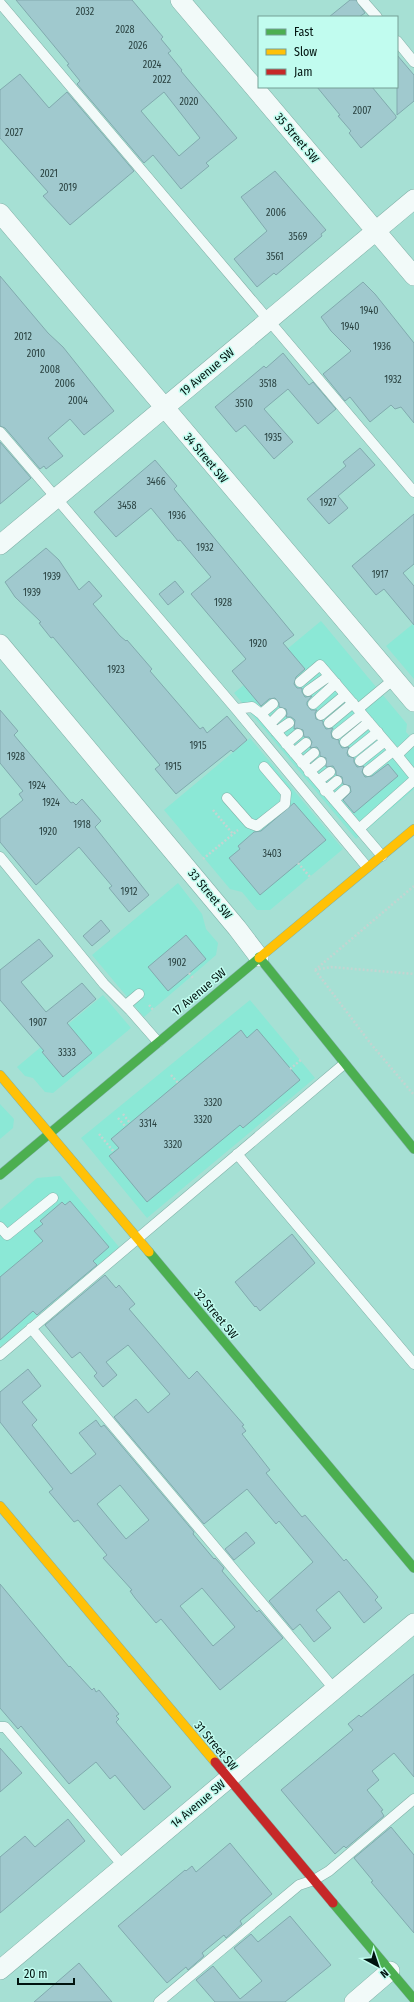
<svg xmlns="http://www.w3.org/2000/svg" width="414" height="2002" font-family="'Fira Sans Condensed',sans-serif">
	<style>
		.built { fill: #8be8d6 }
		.building { fill: #a0c9ce; stroke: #81aaae; fill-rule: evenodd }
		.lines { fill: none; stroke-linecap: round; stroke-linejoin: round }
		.lane-casing { stroke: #80b0a7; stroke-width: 11 }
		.street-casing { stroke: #80b0a7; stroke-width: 20 }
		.fast-casing { stroke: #80b0a7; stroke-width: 10 }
		.slow-casing { stroke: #80b0a7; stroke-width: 10 }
		.jam-casing { stroke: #80b0a7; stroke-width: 10 }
		.path { stroke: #c3d5d1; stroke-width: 2.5; stroke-dasharray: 2 2; stroke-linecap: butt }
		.lane { stroke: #f2faf9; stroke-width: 10 }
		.street { stroke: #f2faf9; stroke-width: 19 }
		.fast { stroke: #4caf50; stroke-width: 9 }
		.slow { stroke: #ffc107; stroke-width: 9 }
		.jam { stroke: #c62828; stroke-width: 9 }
		.labels { text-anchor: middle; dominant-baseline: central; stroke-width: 3; stroke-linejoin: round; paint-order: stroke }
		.number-label { font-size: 10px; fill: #28403f }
		.street-label { font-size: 12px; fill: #00130f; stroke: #c1fcef }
	</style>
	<rect width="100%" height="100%" fill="#a6e0d4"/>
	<path class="built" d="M321,621L407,724L406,732L414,741V789L356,839L234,693Z
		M414,623V679L386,646Z
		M250,738L343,849L270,910H257L242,892L230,889L164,810Z
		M178,883L202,914L206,929L218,943L216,955L144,1017L92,955Z
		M103,995L131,1028L53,1093L45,1092L33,1078L25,1076L17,1067Z
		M250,1000L315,1078L147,1218L81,1138Z
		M0,1104L14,1119L13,1128L0,1139Z
		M60,1176L119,1247L0,1347V1210L37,1178Z"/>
	<path class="building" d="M16,0H132L163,37L161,39L171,51L168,53L182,70L181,71L237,138L206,163L209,166L181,189L153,155L144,163L77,84L80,81L67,65L69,64ZM164,92L200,138L179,156L141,111Z
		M350,0H356L365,13L359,17H329Z
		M397,55L414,75V101L397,115Z
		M20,74L49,108L67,92L134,171L70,225L43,196L48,192L0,138V90Z
		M317,87H372L396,116V118L361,148L349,133L351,131L338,116L340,115Z
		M275,171L326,230L321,234L322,236L276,275L274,273L257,287L234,259L267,231L241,197Z
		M0,276L48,333L63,347L114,411L84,435L70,419L48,438L63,456L46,469L44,466L40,469L5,428L0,426Z
		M363,282L375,294L414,343V423L401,407L395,409L391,405L370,422L350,397L345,401L323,374L351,351L331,331L321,317Z
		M283,353L309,385L313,382L336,409L318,424L288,389L264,409L293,442L274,459L245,425L236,432L215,407L264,366L266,368Z
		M0,442L31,478L0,504Z
		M360,448L375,465L338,496L348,508L329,524L307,499L346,466L343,462Z
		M155,460L177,486L174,489L294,635L283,643L305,669L296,677L294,684L297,688H302V692L305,697L312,696L307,702V705L311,710H317L315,713L316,719L323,721V724L326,729L333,728L331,732L332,738L339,740V743L342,748L349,747L347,753L348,756L354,758V762L357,767L364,766L362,772L365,777L372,776L388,764L398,776L354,813L343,800L351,792L350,786L343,784L342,777L336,775V771L333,766L326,767V758L320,756V752L317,747L310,748L312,742L309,737H304L303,730L297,728L294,729L295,720L291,717H286L287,714L286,709L279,707V703L275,698L269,699L261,706L232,671L246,659L191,594L211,577L180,540L178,541L151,508L116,537L94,512Z
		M414,514V564L403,573L414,586V625L384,589L376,595L352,566Z
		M46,548L59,560L79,590L89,581L102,596L93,604L120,636L126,641L127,640L152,669L150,671L200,729L203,727L207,733L227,716L247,740L233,752L231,750L176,794L155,769L160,765L53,637L51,638L39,623L41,622L15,597L5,582Z
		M175,581L184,592L168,605L159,594Z
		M0,710L18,731L14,735L71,803L73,802L76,805L82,799L101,821L95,827L149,895L129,912L109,888L112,886L79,847L36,885L0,842V819L23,800L19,794L23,791L0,763Z
		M294,803L326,840L260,895L229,858L240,849L238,846L254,832L261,831Z
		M101,920L110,931L92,946L83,936Z
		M186,935L206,959L168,991L148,967Z
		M39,939L53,956L21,982L46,1012L82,983L96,999L67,1023L92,1053L63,1077L42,1052L44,1051L0,1000V970Z
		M257,1029L300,1080L243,1128L240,1125L147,1202L109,1156L119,1148L111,1139L241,1030L247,1038Z
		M70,1201L109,1247L93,1261L97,1265L37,1315L33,1311L0,1340V1277L43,1241L34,1231L43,1224L40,1221L62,1202L65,1205Z
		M292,1234L315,1263L260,1311L256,1306L255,1307L235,1282Z
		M105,1275L116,1288L119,1285L135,1304L129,1309L189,1379L197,1371L244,1425L242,1426L246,1431L242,1434L270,1470L266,1473L302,1517L305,1515L344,1561L346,1559L378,1597L375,1600L382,1608L364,1623L339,1591L316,1610L331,1628L314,1642L300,1624L293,1630L269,1601L313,1562L279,1521L276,1524L247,1489L204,1524L114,1417L136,1399L148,1413L170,1394L128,1345L106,1362L117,1375L103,1387L94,1376L97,1373L80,1352L72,1358L45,1325Z
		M28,1369L41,1386L22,1402L37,1420L32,1425L71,1474L96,1454L79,1433L96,1420L101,1427L104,1425L194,1532L193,1534L214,1559L215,1558L224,1568L222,1571L257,1612L259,1610L283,1638L220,1690L161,1619L156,1623L135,1598L130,1591L132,1590L103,1558L107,1555L78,1520L74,1522L49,1492L53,1489L0,1422V1392ZM120,1485L149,1520L126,1539L97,1504ZM202,1588L235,1627L213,1646L180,1606Z
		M246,1532L255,1543L234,1560L225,1549Z
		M0,1584L69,1667L70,1666L92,1690L94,1688L96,1692L99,1690L119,1714L116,1716L119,1719L116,1722L171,1787L144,1810L115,1775L110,1779L96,1762L69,1784L21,1726L18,1729L0,1708Z
		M414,1674V1777L394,1753L372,1771L379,1780L367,1790L383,1810L381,1811L384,1816L346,1848L344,1846L335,1854L281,1790L353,1730L348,1724L359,1715L361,1717Z
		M0,1748L22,1773L0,1792Z
		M68,1819L85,1841L0,1913V1857L25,1836L35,1847Z
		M391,1827L414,1855V1933L371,1882L373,1881L354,1858Z
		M230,1843L272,1894L240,1921L242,1924L226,1938L224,1935L202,1953L204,1956L188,1970L186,1967L167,1983L118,1926L185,1870L186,1871L192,1866L196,1872Z
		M290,1916L331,1965L285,2002H215L196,1980L213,1966L240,1999L262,1981L234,1948L251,1934L258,1942Z
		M79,1963L112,2002H34Z"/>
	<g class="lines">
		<g class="lane-casing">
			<path id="lane" d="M362,0L377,17
				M0,3L414,492
				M397,41L414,62
				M0,432L236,709L367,867
				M300,682L320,665L397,755L414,739
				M308,691L329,676
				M313,704L336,683
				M236,709L252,707L261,714L382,856
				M358,709L394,679
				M261,714L273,704
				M321,715L345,695
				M329,723L353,703
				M270,724L281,713
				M276,732L289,723
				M337,734L362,714
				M345,742L369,722
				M286,744L298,734
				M353,752L378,732
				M294,753L306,743
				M397,755L414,776
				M360,761L385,741
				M302,763L314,753
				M368,771L393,751
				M309,772L321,762
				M318,781L330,772
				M325,791L337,781
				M227,798L249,823L257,826L285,804L286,793L264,767
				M334,800L345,790
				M359,829L414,780
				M0,857L104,984L130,1010L158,1042
				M126,1005L139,994
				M237,1154L414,1364
				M0,1227L7,1235L53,1198
				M31,1328L335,1690
				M0,1355L344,1064
				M0,1727H5L124,1867
				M159,2002L299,1885L314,1880L329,1871L414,1799"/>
		</g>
		<g class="street-casing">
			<path id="street" d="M180,0L414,276
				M0,213L414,702
				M0,545L414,199
				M0,644L237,928L259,957
				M0,1970L414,1623
				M354,2002L390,1971"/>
		</g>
		<g class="fast-casing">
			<path id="fast" d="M259,957L414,1149
				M0,1175L259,958
				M149,1252L414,1568
				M333,1903L414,1999"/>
		</g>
		<g class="slow-casing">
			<path id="slow" d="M259,958L414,829
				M0,1075L149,1252
				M0,1506L215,1762"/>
		</g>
		<g class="jam-casing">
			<path id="jam" d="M215,1762L333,1903"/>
		</g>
		<path class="path" d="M213,810L233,834
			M203,859L238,830
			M298,863L311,878
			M315,970L371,1044L414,1095
			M315,970L414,886
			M315,970L331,967L414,974
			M189,973L193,978
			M149,1005L154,1011
			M290,1069L302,1059
			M171,1075L178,1083
			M123,1114L130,1123
			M118,1118L125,1126
			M99,1134L114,1152"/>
		<use href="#lane" class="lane"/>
		<use href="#street" class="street"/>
		<use href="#fast" class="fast"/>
		<use href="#slow" class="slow"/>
		<use href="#jam" class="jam"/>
	</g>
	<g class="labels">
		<g class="number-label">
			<text x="85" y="12">2032</text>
			<text x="125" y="30">2028</text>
			<text x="138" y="46">2026</text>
			<text x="152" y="65">2024</text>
			<text x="162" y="80">2022</text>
			<text x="189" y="102">2020</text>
			<text x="362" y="111">2007</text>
			<text x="14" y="133">2027</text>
			<text x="49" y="174">2021</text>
			<text x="68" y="188">2019</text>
			<text x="276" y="213">2006</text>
			<text x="298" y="237">3569</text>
			<text x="275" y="257">3561</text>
			<text x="369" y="311">1940</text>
			<text x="350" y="327">1940</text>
			<text x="23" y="337">2012</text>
			<text x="382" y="347">1936</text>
			<text x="36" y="354">2010</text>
			<text x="50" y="370">2008</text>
			<text x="393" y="380">1932</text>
			<text x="65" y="384">2006</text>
			<text x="268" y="384">3518</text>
			<text x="78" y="401">2004</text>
			<text x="244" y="404">3510</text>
			<text x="273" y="438">1935</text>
			<text x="156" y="482">3466</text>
			<text x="328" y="503">1927</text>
			<text x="127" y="506">3458</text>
			<text x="177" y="516">1936</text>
			<text x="205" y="548">1932</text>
			<text x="380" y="575">1917</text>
			<text x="52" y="577">1939</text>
			<text x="32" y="593">1939</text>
			<text x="223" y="603">1928</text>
			<text x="258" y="644">1920</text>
			<text x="116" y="670">1923</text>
			<text x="198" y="746">1915</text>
			<text x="16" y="757">1928</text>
			<text x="173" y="767">1915</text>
			<text x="37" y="786">1924</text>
			<text x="51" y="803">1924</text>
			<text x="82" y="825">1918</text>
			<text x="48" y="832">1920</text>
			<text x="272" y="854">3403</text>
			<text x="129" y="892">1912</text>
			<text x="177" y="963">1902</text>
			<text x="38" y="1023">1907</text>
			<text x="67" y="1053">3333</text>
			<text x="213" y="1103">3320</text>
			<text x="203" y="1120">3320</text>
			<text x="148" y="1124">3314</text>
			<text x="173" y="1145">3320</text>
		</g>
		<g class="street-label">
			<text transform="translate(297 138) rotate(50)">35 Street SW</text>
			<text transform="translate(207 372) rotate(-40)">19 Avenue SW</text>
			<text transform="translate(206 458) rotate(50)">34 Street SW</text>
			<text transform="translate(210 894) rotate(50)">33 Street SW</text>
			<text transform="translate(199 992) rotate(-40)">17 Avenue SW</text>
			<text transform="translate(216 1314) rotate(50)">32 Street SW</text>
			<text transform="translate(216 1746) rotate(50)">31 Street SW</text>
			<text transform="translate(198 1804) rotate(-40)">14 Avenue SW</text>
		</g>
	</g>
	<rect x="258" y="16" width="140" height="72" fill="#c1fcef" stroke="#749f95"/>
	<rect x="266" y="29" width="20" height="6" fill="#4caf50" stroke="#749f95"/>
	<text x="294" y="36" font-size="12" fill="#00130f">Fast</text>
	<rect x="266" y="49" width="20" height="6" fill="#ffc107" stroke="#749f95"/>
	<text x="294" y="56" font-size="12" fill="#00130f">Slow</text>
	<rect x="266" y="69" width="20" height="6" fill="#c62828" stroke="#749f95"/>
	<text x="294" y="76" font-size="12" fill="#00130f">Jam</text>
	<g transform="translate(378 1966) rotate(140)" stroke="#c1fcef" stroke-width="3" paint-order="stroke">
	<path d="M0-3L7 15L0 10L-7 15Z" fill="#00130f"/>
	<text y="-6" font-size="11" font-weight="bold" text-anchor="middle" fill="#00130f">N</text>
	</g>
	<path d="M18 1978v6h56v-6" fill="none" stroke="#00130f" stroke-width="2"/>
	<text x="24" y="1978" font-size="12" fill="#00130f" stroke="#c1fcef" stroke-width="3" paint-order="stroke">20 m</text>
</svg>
